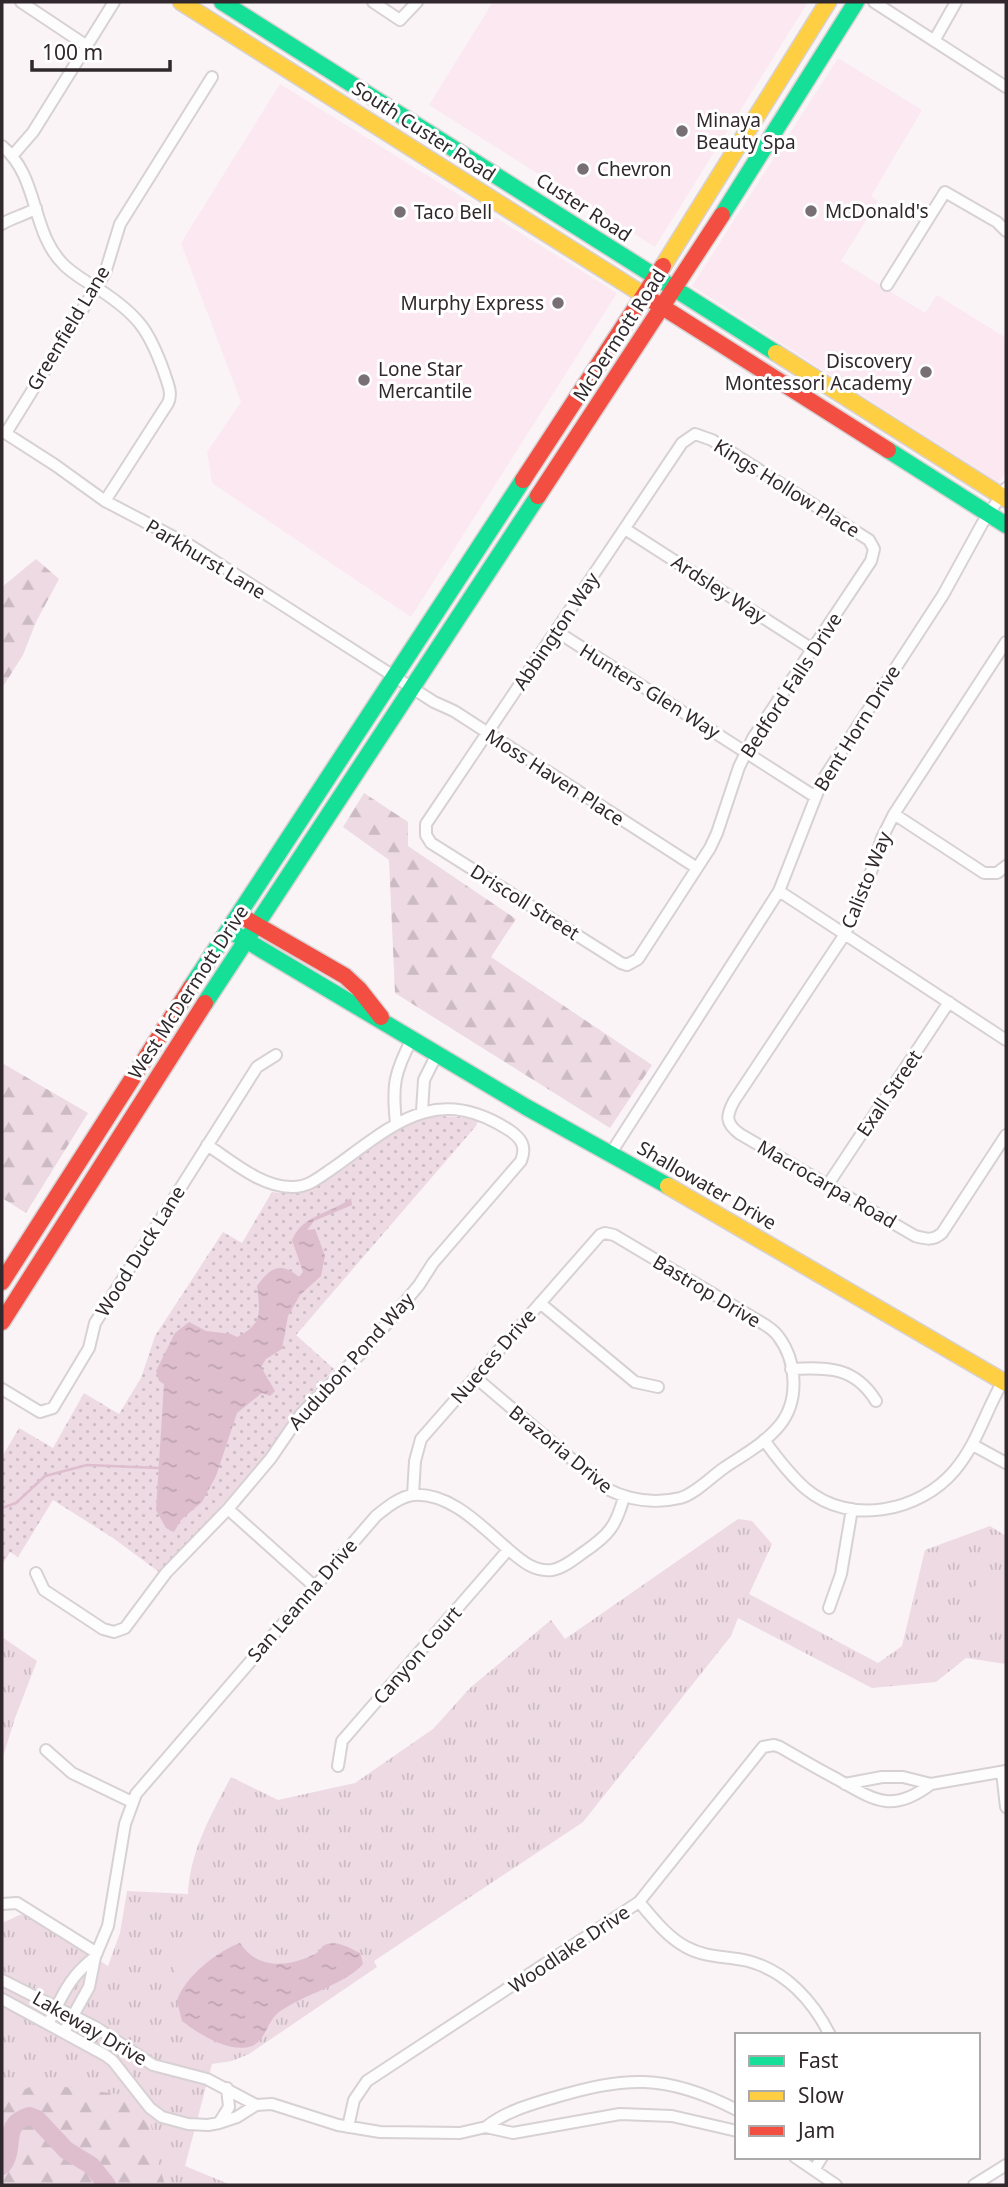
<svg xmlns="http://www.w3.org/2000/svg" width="1008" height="2187" font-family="'Noto Sans',sans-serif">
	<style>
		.built { fill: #fbe8f1 }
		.grass { fill: url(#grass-tufts) }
		.forest { fill: url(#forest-firs) }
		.park { fill: url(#park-dots) }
		.pitch { fill: #eddae3 }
		.water { fill: url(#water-ripples) }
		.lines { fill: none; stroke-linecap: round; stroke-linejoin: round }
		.stream { stroke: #debecd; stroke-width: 2.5 }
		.river { stroke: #debecd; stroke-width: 18 }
		.street-casing { stroke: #d7d1d4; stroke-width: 14 }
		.fast-casing { stroke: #d7d1d4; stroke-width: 19 }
		.slow-casing { stroke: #d7d1d4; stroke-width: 19 }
		.jam-casing { stroke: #d7d1d4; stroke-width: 19 }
		.street { stroke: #fefdfe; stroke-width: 10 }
		.fast { stroke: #16e098; stroke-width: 16 }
		.slow { stroke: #ffcf43; stroke-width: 16 }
		.jam { stroke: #f24e42; stroke-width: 16 }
		.poi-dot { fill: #776f73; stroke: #fff; stroke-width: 2.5 }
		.labels { text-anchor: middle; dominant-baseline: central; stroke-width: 6; stroke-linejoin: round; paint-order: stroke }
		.poi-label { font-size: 19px; fill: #30282c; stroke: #fff; text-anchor: start }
		.street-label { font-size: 19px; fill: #30282c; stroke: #fff }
	</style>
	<defs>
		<pattern id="grass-tufts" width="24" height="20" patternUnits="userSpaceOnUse" patternTransform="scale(1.75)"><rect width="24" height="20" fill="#eddae3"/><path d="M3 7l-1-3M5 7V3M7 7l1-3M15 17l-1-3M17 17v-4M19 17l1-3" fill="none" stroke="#ccbbc3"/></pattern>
		<pattern id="forest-firs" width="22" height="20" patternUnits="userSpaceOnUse" patternTransform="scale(1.75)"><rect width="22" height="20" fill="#eddae3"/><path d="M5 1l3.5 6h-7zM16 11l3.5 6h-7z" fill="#ccbbc3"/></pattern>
		<pattern id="park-dots" width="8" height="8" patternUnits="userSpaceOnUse" patternTransform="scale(1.75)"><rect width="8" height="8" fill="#eddae3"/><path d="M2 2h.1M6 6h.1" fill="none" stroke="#ccbbc3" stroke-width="1.8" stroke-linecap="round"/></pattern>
		<pattern id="water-ripples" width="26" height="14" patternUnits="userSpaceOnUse" patternTransform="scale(1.75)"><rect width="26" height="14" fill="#debecd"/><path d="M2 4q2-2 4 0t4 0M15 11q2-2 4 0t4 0" fill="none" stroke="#bfa3b0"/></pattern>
	</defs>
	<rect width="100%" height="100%" fill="#faf4f7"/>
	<path class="built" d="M493,2H808L655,247L429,105Z
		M838,58L922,110L871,196L878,201L841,261L925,313L937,295L1006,338V471L999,483L692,286Z
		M280,84L617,293L411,617L212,483L207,452L241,402L181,243Z"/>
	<path class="grass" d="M738,1519L752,1521L772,1544L749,1594L878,1663L902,1646L925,1550L990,1526L1006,1536V1664L966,1658L936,1682L872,1688L738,1618L731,1636L583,1822L374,1961L377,1967L249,2054L232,2061L212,2064L185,2166L231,2185H2V1922C11,1921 15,1915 25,1914L108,1966L120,1933L127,1891L188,1894C190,1851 211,1815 231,1777L278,1800L355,1783L433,1729L470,1688L551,1620L565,1639Z
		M2,1637L37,1661L15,1718L2,1760Z"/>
	<path class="forest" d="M36,559L59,579L36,622L23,655L2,688V587Z
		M364,793L408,822V846L516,919L491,957L652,1065L610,1128L395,993L389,860L343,827Z
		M2,1063L88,1113L26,1213L2,1198Z
		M36,2083L132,2096L150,2119L158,2162L165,2185H2V2103Z"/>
	<path class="park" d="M439,1116L459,1117L478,1121L476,1126L296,1335L334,1369L292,1415L268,1452L197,1536L159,1572L113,1538L53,1500L18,1557L10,1552L2,1565V1457L19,1428L53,1448L84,1393L119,1414L141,1378L155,1336L223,1232L242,1243L272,1192C322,1201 357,1152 397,1129C410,1122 424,1118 439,1116Z"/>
	<path class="pitch" d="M989,1579L1006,1583V1606L975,1611L969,1604L971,1590L979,1582Z
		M189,1937L203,1940L206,1948C201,1958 191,1972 180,1975L173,1970C170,1957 176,1942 189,1937Z"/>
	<path class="water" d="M351,1198L352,1205L314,1221L307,1230L315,1229L325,1256L321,1276L300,1295L288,1316L282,1349L266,1359L261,1367L275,1391L270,1396L262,1393L237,1413L216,1476L202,1502L181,1520L174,1532L166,1528L156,1510L164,1384L159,1381L156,1371L175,1333L189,1322L206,1331L231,1334L237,1337C263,1324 260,1313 257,1286C270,1268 280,1261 299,1277L303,1272L292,1240C303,1214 331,1214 351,1198Z
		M240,1943C257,1970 290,1967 315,1954C321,1951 321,1945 328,1944C339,1941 351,1949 360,1953L363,1964C346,1984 302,1995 279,2012C267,2021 266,2040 252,2046C230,2054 199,2034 182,2021L177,2001C183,1978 219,1950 240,1943Z"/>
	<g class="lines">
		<path class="stream" d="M2,1508L16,1503L45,1476L87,1465L159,1468"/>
		<path class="river" d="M2,2166C17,2147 0,2125 29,2116L37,2119L66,2150L92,2166L107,2185"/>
		<g class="street-casing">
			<path id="street" d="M21,2L87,46
				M373,2L400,20L417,2
				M874,2L1006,87
				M934,41L956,2
				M2,146C40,177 30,233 65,266C76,276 88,283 100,290C138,315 149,330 164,372C167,382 173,393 168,403L105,501
				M13,155L33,132L114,2
				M2,224C13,217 26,215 36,208
				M887,285L945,192L997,222L1006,231
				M2,431L55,465L105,501L191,546L434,702L454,711L697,868
				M6,433L105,273L120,224L212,77
				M695,434L712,440L869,540L874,549L871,561L753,738L739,767L717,833L710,848L638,959L627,965L621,963L431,843L426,835V824L682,443Z
				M625,529L812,649
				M556,631L814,796
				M1006,642L894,814L882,838L871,872L845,934L734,1101C726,1116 725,1123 740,1134L915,1236C926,1239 933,1241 942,1233L1006,1135
				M894,814L984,873H997L1006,866
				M779,891L1006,1040
				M422,1111L424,1080L437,1054
				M396,1123C392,1086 394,1073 412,1039
				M611,1153L779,891L822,781L943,595L982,524L1006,488
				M829,1183L949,1002
				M540,1303L635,1382L658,1387
				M791,1369C829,1367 855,1367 876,1401
				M2,1389L40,1412L53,1408L89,1348L95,1323L257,1067L276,1055
				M764,1440C777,1458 790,1475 806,1489C850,1526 920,1512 955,1470C977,1444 986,1410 1003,1381
				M973,1445L1006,1463
				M413,1495L415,1461L421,1439L600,1235L605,1233L614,1235L757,1320C764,1324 773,1329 778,1336C797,1361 800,1401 779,1426C764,1444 743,1455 724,1468C711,1477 695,1494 680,1498C655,1504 629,1500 607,1489L475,1377
				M228,1509L314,1586
				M36,1573L44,1590L103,1629L114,1632L125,1628L166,1573L228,1509L271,1458L301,1414L369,1345L419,1285L433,1263L521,1161C527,1146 521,1138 509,1130C437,1083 394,1124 336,1166C322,1175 310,1187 293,1187C262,1188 232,1161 207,1145
				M829,1608L841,1574L852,1509
				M46,1750L72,1773L132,1802
				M338,1766L342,1741L508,1550
				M1002,1772L1006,1807
				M845,1784L882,1777H903L931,1784L1006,1771
				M639,1902C653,1918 666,1936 686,1947C706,1958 727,1956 748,1961C786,1971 813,2001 830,2035
				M2,1904L17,1903L97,1953
				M2,1980L97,2028L153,2065L207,2079L256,2105
				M2,1999L105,2055L113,2061L150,2108L162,2117L188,2124L208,2125L219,2123L237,2117L256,2105L272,2104L338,2125L380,2132L460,2133L486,2127L513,2133L620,2114L672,2116L737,2131
				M48,2024C63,1995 68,1978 95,1957
				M64,2032L89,1987L95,1957L108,1926L125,1824L136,1794L376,1516C386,1508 399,1497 413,1495C451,1492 483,1528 509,1550C522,1561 534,1572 552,1570C564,1568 574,1559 584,1552C609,1535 616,1526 624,1497
				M219,2123L229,2107L227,2088
				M348,2127L354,2100L367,2081L639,1902L763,1747L774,1745L780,1747C799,1758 818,1769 837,1779C874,1800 892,1814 931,1784
				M486,2127C505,2112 526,2106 549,2099C625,2076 665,2073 737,2110
				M795,2157L836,2185
				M814,2170L822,2157
				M974,2185L1006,2165"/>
		</g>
		<g class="fast-casing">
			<path id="fast" d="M222,2L776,353
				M722,215L856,2
				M888,450L1006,525
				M237,935L526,1107L668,1186
				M191,987L523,480
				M205,1003L538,496"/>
		</g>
		<g class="slow-casing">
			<path id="slow" d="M181,2L653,301
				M663,266L828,2
				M776,353L1006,499
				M668,1186L1006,1383"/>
		</g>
		<g class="jam-casing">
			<path id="jam" d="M653,301L888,450
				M523,480L663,266
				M538,496L722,215
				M248,920L345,976L359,989L381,1017
				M2,1282L191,987
				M2,1322L205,1003"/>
		</g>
		<use href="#street" class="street"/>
		<use href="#fast" class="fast"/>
		<use href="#slow" class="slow"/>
		<use href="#jam" class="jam"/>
	</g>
	<g class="poi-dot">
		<circle cx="682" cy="131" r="7"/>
		<circle cx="583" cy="169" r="7"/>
		<circle cx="811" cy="211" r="7"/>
		<circle cx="400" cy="212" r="7"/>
		<circle cx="558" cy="303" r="7"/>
		<circle cx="926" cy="372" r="7"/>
		<circle cx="364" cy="380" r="7"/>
	</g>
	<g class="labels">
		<g class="poi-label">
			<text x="696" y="120">Minaya<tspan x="696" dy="22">Beauty Spa</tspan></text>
			<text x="597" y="169">Chevron</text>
			<text x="825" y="211">McDonald's</text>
			<text x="414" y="212">Taco Bell</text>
			<text x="544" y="303" text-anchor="end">Murphy Express</text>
			<text x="912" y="361" text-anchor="end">Discovery<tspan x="912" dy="22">Montessori Academy</tspan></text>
			<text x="378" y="369">Lone Star<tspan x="378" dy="22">Mercantile</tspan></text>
		</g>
		<g class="street-label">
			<text transform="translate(424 131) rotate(33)">South Custer Road</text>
			<text transform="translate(584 207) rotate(33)">Custer Road</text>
			<text transform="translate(68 328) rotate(-59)">Greenfield Lane</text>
			<text transform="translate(619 335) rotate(-57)">McDermott Road</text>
			<text transform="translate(787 488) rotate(32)">Kings Hollow Place</text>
			<text transform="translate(206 559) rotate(31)">Parkhurst Lane</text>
			<text transform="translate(719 589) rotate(33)">Ardsley Way</text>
			<text transform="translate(556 631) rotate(-56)">Abbington Way</text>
			<text transform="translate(791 685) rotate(-57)">Bedford Falls Drive</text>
			<text transform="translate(650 691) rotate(32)">Hunters Glen Way</text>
			<text transform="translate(857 728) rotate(-58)">Bent Horn Drive</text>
			<text transform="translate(555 777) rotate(33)">Moss Haven Place</text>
			<text transform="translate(866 880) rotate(-68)">Calisto Way</text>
			<text transform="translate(525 902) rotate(32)">Driscoll Street</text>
			<text transform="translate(188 992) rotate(-57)">West McDermott Drive</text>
			<text transform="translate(889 1093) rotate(-56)">Exall Street</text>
			<text transform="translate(827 1184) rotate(30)">Macrocarpa Road</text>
			<text transform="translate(707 1185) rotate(30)">Shallowater Drive</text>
			<text transform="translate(140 1251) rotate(-58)">Wood Duck Lane</text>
			<text transform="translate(707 1291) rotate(31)">Bastrop Drive</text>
			<text transform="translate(493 1356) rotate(-49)">Nueces Drive</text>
			<text transform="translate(351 1361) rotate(-48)">Audubon Pond Way</text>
			<text transform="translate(561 1449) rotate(39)">Brazoria Drive</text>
			<text transform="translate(302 1600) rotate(-49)">San Leanna Drive</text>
			<text transform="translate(417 1655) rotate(-49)">Canyon Court</text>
			<text transform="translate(569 1949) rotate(-34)">Woodlake Drive</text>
			<text transform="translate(90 2028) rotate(30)">Lakeway Drive</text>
		</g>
	</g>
	<rect width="1008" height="2187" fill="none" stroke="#30282c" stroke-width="7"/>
	<rect x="735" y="2033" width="245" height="126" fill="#ffffff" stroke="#aca9ab" stroke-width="2"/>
	<rect x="749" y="2056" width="35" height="10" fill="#16e098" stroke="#aca9ab" stroke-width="2"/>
	<text x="798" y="2068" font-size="21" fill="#30282c">Fast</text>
	<rect x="749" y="2091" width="35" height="10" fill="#ffcf43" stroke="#aca9ab" stroke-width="2"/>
	<text x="798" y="2103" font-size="21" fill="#30282c">Slow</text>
	<rect x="749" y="2126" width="35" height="10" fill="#f24e42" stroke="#aca9ab" stroke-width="2"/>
	<text x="798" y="2138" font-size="21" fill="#30282c">Jam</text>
	<path d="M32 60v10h138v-10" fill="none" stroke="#30282c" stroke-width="3.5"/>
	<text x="42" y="60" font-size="21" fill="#30282c" stroke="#ffffff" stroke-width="5" paint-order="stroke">100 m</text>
</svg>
